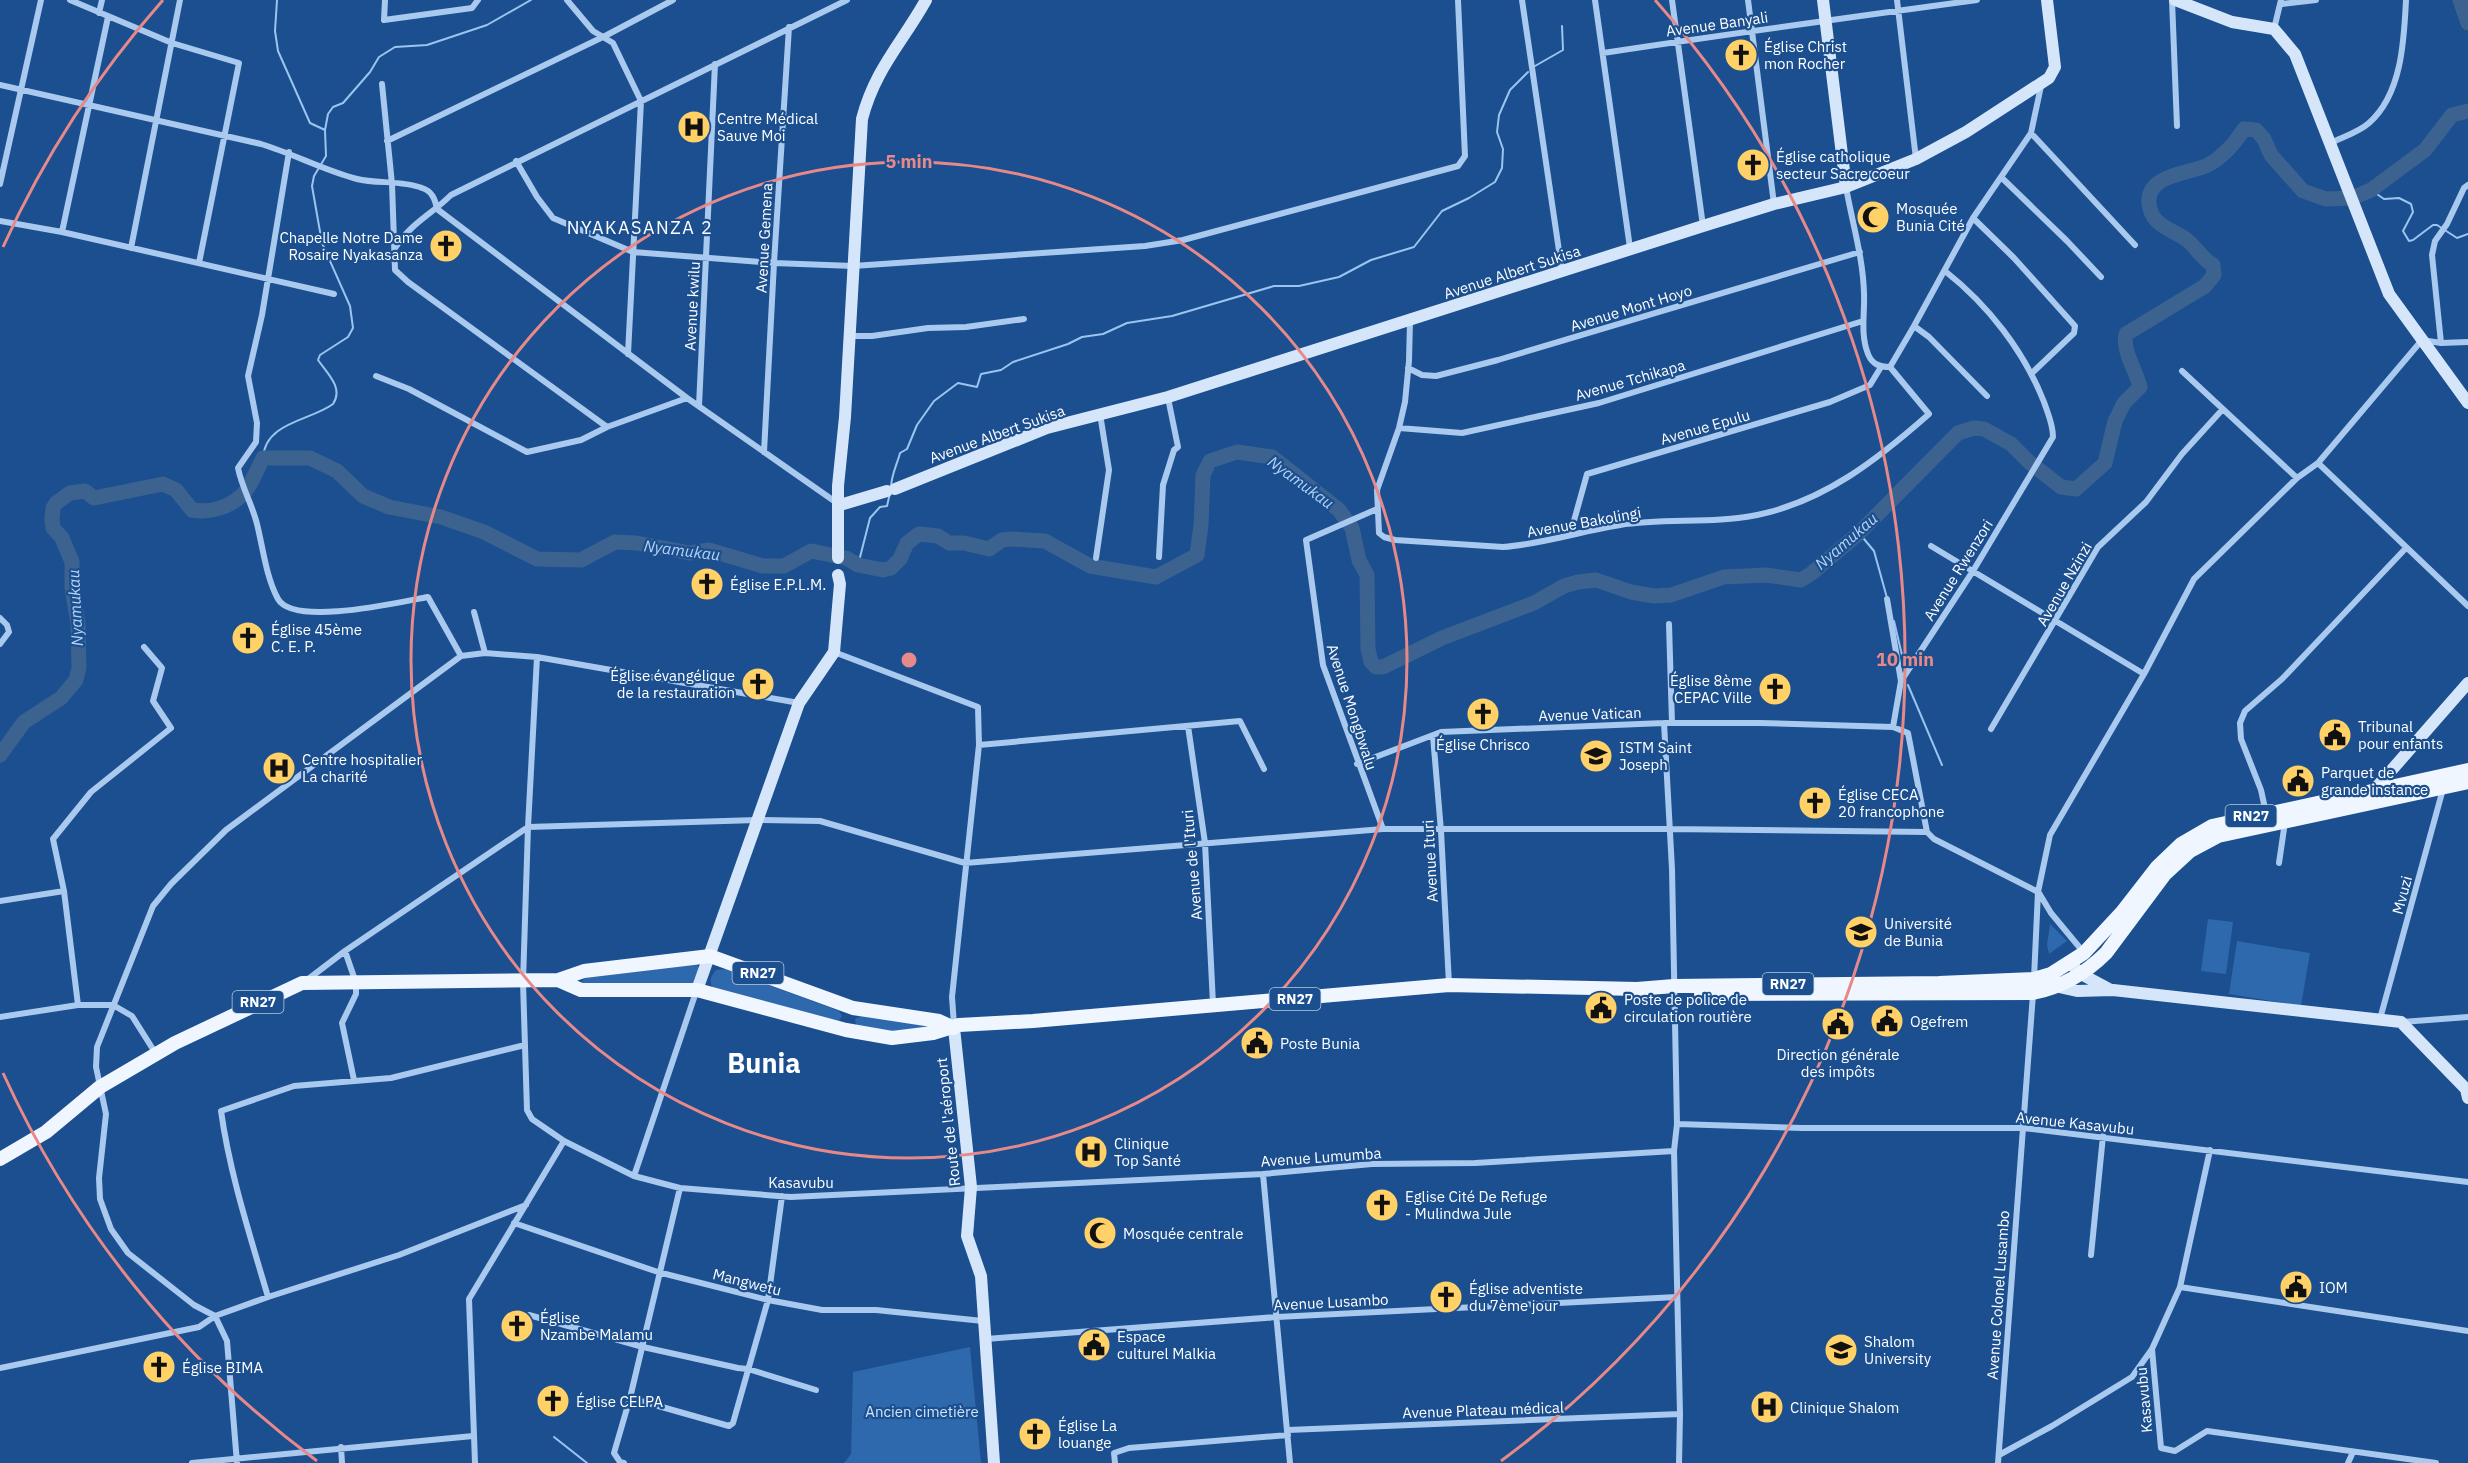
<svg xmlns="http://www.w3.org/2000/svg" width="2468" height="1463" font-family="'IBM Plex Sans',sans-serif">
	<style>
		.green { fill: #2e69ad }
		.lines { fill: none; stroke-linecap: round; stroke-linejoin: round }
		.stream { stroke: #9cc4f0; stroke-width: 2 }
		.river { stroke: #3c6290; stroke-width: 15 }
		.street { stroke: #a9c9ee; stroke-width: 6 }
		.secondary { stroke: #d6e6fa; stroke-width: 12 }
		.primary { stroke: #f0f6ff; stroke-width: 14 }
		.ring { fill: none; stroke: #e88989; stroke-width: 3 }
		.labels { text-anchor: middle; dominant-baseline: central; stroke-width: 4.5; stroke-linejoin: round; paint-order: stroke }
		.shield { fill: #1b4f8f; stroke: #bbcadd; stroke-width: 1.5 }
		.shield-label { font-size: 14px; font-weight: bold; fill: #fff }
		.street-label { font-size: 15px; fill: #fff; stroke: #1b4f8f }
		.poi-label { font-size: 15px; fill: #fff; stroke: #1b4f8f; text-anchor: start }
		.park-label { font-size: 15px; fill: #cfe3fa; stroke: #1b4f8f }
		.water-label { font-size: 16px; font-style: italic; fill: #b5d3f5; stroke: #1b4f8f }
		.quarter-label { font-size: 18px; letter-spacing: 1.5px; fill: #fff; stroke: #1b4f8f }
		.town-label { font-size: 27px; font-weight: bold; fill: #fff; stroke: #1b4f8f }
		.centre { fill: #e88989; stroke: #1b4f8f; stroke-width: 3 }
		.ring-label { font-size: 18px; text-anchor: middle; font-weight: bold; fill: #e88989; stroke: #1b4f8f; stroke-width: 4.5; stroke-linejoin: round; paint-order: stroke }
	</style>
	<rect width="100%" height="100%" fill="#1b4f8f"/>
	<path class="green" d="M2208,919L2233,922L2226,974L2201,971Z
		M2050,924L2067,941L2049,954L2047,945Z
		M2237,941L2310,953L2301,1006L2229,994Z
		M696,964L701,970L695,983L691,987L585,986L581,982L585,978Z
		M726,969L839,1011L842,1016L839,1021L713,989C709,981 710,977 716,970Z
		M861,1016L935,1024L937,1027L893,1034L856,1026L855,1019Z
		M970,1347L981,1463H844L851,1454L853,1372Z"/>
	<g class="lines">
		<path class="stream" d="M277,0L275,31L278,51L310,123L325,130
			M1535,66L1563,50L1562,26
			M2371,190L2384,199L2399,198L2411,204L2413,212L2403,231L2409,241L2413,240L2433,225H2437L2457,238L2468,234
			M263,458C265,422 310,421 333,404C344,388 327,373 318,360L320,355L348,337L353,328L350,306L322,243L312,186L314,176L326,156L325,130L328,114L333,107L343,103L370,72L379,57L395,47L427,45L487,25L531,0
			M891,488C891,475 897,465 900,453L907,449L917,425L934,401L958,383L977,387L981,374L1001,370L1013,362L1068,344L1082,337L1103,334L1127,323L1172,316L1274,286H1299L1339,277L1371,260L1414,247L1442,211L1469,198L1495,182L1502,168L1503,149L1497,132L1499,115L1510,90L1528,72
			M1859,533L1874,551L1887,598
			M858,565L870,518L880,507L887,506L890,493
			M1894,621L1905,668
			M1908,685L1942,765
			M554,1437L587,1463"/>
		<path class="river" d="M2460,0L2468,23
			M0,755L24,722L61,698L76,680L79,668L78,624L72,587V562L62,538L53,528L52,519L53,508L56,503L70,493L85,491L94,498L163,484L176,490L192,510C209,513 228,508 241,496C249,490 258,468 263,458H310L337,471L363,496L389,507L441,517L484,532L537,559L581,560L615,542L636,543L690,553L709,550L763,566H784L811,551L846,558L858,565L883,570L891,568L900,559L907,543L919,534L938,536L949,543H964L989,549L1002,540L1012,539L1045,541L1090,566L1156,577L1197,555L1201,525L1203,475L1210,461L1237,452L1272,457L1339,510L1352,528L1359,560L1367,575L1368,649L1371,662L1376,667H1383L1442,638L1534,603L1564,586L1578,582L1596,580L1631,592L1654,596L1671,595L1724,577L1766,575L1801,580L1812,573L1859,533L1958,433L1974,428L1984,429L2011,444L2029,462L2061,487L2076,489L2105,463L2115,421L2124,403L2140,387C2136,370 2122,351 2126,334L2205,286L2214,275L2213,265C2201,258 2197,248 2187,240C2177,232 2165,230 2156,220C2152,216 2150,210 2149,204C2146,174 2189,174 2208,165C2223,157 2235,143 2244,129L2256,130L2264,139L2271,155L2303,191L2326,199L2352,198L2371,190L2425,150L2452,115L2468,111"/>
		<path class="street" d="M70,0L172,43L239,63L199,263
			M385,0L384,20L472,8L478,0
			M567,0L593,31L613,43L641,101L628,354
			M1522,0L1562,271
			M1595,0L1630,248
			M1672,0L1703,226
			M1748,0L1774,204
			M1897,0L1916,159
			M2172,0L2177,126
			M2282,4L2316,0
			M99,13L102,0
			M2274,29L2281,0
			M1603,53C1727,34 1852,17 1977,0
			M382,84L392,184L395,270L408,282L607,427
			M0,85L261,144C294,154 323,170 357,179C377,184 402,180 422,188C432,191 435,199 437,209L687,398L837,503
			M2031,133L2135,245
			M387,141L605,36L673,0
			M2331,143C2343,137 2359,132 2369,123C2402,94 2404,40 2406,0
			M289,152L262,315L248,376L257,423L256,442L238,468C242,488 252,504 257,524C263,548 266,577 278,599C294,627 400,602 428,597L461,656
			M516,161L537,197L553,218L633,252L774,263L853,266L1145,246L1183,240L1458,166L1465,156L1458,0
			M2001,177L2067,241L2101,277
			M0,184L41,0
			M1973,218L2014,258L2075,326L2074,333L2032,373
			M0,221L62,232L334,294
			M62,232L108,17
			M131,248L180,0
			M395,248C410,224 432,214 451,195L847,0
			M1410,321L1409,361L1405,402L1399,428L1377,490L1379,533L1384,537L1395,540L1503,547C1543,544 1581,531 1620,525C1665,518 1713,524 1757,515C1825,501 1878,459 1929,414L1890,367C1879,367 1872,364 1868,354C1860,334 1865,313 1864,293C1863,257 1852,222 1846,187
			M1914,326L1929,337L1987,396
			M849,336H872L928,328L966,327L1024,319
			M2441,343L2432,255L2435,241L2447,224L2464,188L2468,185
			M1890,367L1914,326L1973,218L2031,133L2041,86
			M1408,368L1422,375L1436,376L1498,360L1860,252
			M2182,371L2297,478
			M376,376L409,389L527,452L581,440L607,427L687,398
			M699,406L715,64
			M1399,428L1462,433L1599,403L1863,321
			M764,452L774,263L789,27
			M2318,463L2468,606
			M1377,509L1306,540L1323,665L1383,829
			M1570,535L1587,474L1830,402L1870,385L1881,367
			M1931,546L2144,674
			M1159,557L1163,485L1174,450L1178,447L1168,398
			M1096,558L1109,470L1100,414
			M1887,599L1901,681L1893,727
			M474,612L485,653
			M0,618L7,625L9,632L0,644
			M1669,624L1672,723
			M834,652L978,707L979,745L952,997L954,1025
			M1901,681L1973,571L2053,437C2053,424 2048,414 2044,402C2024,351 1988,305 1945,271
			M1664,723L1672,869L1677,1124L1674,1151L1680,1414L1679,1463
			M1188,726L1205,843L1213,1004
			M1991,729L2098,547L2146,502L2182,454L2222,410
			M1433,736L1441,831L1449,984
			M979,745L1240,721L1264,769
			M1357,764L1441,732L1664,723H1760L1893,727L1908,733L1927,832
			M2266,813L2261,790L2241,739L2240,723L2245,711L2282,679L2406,548
			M2279,863L2285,822
			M2039,893L2051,913L2085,954
			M0,901L64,891
			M345,951L356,983V994L342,1023L354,1080
			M2034,978L2038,892L2050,835L2144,674L2194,579L2297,478L2318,463L2422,340L2441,343L2468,342
			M307,980L345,951L528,827L757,820L820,821L965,863L1383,829H1669L1927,832L1934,839L2038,892
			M78,1005L64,891L53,839L91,792L171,728L153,701L162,668L144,647
			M0,1017L78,1005H113L132,1016L156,1054
			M2380,1019L2443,789
			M2402,1022L2468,1017
			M1677,1124L1802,1128H2023L2468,1182
			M564,1141L634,1176L680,1188L791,1197L1263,1174L1372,1164L1475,1163L1674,1151
			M1263,1174L1290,1463
			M634,1176L696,992
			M514,1223L658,1272L768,1300L822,1310H876L983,1321
			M2091,1255L2103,1136
			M2180,1287L2468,1331
			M268,1297C250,1235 230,1175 221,1111L294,1086L391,1078L525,1045
			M529,1315L643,1347L738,1368L748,1369L816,1390
			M986,1339L1277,1317L1677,1297
			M2152,1349L2161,1448L2175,1451L2207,1431L2436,1463
			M0,1368L199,1327L215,1316L268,1297L399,1255L526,1205
			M630,1398L729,1426L733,1423L768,1300L782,1196
			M1288,1430L1680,1414
			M341,1447L342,1463
			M1999,1455L2052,1426L2132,1377L2152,1349L2180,1287L2210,1150
			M192,1463L473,1436
			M237,1463L227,1341L215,1316L194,1305L128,1253L111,1229L100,1199L99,1178L106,1114L96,1067L97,1047L153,906L171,884L226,830L461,656L485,653L537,657L799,703
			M475,1463L469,1299L564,1141L532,1119L527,1110L523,982L528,827L537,657
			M624,1463L620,1462L614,1453L616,1446L630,1398L680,1188
			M1115,1463L1114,1453L1129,1448L1288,1435
			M1998,1463L2033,994
			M2348,1463L2353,1452"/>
		<path class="secondary" d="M1823,0L1846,187
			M2175,0L2232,22L2274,29L2295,54L2389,294L2468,403
			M895,489L1047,428L1168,397L1703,226L1774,204L1846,187L1916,159L1966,132L2049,78L2055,67L2047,0
			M840,505L887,491
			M838,558V486L845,417L862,119C875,69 902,43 926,0
			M2376,796L2375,789L2468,683
			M2070,963L2081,974L2109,989
			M2055,981L2059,987L2077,991L2113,990L2401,1022L2466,1089L2468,1098
			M697,990L799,703L834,652L840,584L838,575
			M954,1028L971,1187L967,1236L981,1276L994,1463"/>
		<path class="primary" d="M558,980L581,990H697L846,1030L892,1038L933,1033L959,1025L1033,1021L1449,985L1637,989L1674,986L1939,983L2034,979L2051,974L2084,953L2122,912L2157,867L2181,844L2212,826L2468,770
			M1701,994L2033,993C2062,987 2085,974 2106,953L2165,874L2190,851L2218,836L2468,782
			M0,1159L46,1132L100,1087L175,1043L302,983L558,980L584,971L710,956L853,1008L939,1021L954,1028"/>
	</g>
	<g class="ring">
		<circle cx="909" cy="660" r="498"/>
		<path d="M317 1461A996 996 0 0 1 3 1073M3 247A996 996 0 0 1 163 0M1655 0A996 996 0 0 1 1501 1461"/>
	</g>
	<defs>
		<g id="church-disc" transform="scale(1.725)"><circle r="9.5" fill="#ffd166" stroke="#1b4f8f"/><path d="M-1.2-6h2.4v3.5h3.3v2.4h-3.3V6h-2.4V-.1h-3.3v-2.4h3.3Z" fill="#111"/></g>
		<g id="hospital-disc" transform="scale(1.725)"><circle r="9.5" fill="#ffd166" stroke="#1b4f8f"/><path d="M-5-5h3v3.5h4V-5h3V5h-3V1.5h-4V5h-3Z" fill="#111"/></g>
		<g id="mosque-disc" transform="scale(1.725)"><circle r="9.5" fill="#ffd166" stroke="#1b4f8f"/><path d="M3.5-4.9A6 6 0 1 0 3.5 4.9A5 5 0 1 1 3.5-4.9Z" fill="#111"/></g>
		<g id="civic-disc" transform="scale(1.725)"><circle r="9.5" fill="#ffd166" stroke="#1b4f8f"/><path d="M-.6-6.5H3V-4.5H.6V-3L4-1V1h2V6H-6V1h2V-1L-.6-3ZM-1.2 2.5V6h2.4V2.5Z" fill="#111"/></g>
		<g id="university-disc" transform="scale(1.725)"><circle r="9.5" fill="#ffd166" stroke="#1b4f8f"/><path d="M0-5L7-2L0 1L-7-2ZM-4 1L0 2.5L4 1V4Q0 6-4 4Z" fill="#111"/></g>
	</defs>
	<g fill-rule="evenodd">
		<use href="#church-disc" x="1741" y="55"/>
		<use href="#hospital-disc" x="694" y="127"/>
		<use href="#church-disc" x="1753" y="165"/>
		<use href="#mosque-disc" x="1873" y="217"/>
		<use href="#church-disc" x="446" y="246"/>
		<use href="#church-disc" x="707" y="584"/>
		<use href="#church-disc" x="248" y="638"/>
		<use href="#church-disc" x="758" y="684"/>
		<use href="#church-disc" x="1775" y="689"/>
		<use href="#church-disc" x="1483" y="714"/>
		<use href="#civic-disc" x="2335" y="735"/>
		<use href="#university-disc" x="1596" y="756"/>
		<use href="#hospital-disc" x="279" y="768"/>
		<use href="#civic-disc" x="2298" y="781"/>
		<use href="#church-disc" x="1815" y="803"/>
		<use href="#university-disc" x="1861" y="932"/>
		<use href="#civic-disc" x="1601" y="1008"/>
		<use href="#civic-disc" x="1887" y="1021"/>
		<use href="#civic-disc" x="1838" y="1024"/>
		<use href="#civic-disc" x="1257" y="1043"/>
		<use href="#hospital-disc" x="1091" y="1152"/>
		<use href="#church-disc" x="1382" y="1205"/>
		<use href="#mosque-disc" x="1100" y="1233"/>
		<use href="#civic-disc" x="2296" y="1287"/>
		<use href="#church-disc" x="1446" y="1297"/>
		<use href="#church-disc" x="517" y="1326"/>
		<use href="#civic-disc" x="1094" y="1345"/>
		<use href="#university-disc" x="1841" y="1350"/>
		<use href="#church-disc" x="159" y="1367"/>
		<use href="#church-disc" x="553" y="1401"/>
		<use href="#hospital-disc" x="1767" y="1407"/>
		<use href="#church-disc" x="1035" y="1434"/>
	</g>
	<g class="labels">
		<g class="shield">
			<rect x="2225.5" y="805" width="51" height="22" rx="4.5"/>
			<rect x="732.5" y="962" width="51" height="22" rx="4.5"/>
			<rect x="1762.5" y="973" width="51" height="22" rx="4.5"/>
			<rect x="1269.5" y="988" width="51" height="22" rx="4.5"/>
			<rect x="232.5" y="991" width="51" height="22" rx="4.5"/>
		</g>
		<g class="shield-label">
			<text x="2251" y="816">RN27</text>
			<text x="758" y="973">RN27</text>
			<text x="1788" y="984">RN27</text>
			<text x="1295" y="999">RN27</text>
			<text x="258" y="1002">RN27</text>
		</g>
		<g class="street-label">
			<text transform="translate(1717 24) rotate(-8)">Avenue Banyali</text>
			<text transform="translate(764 238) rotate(-87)">Avenue Gemena</text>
			<text transform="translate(1512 272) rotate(-18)">Avenue Albert Sukisa</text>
			<text transform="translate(692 306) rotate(-87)">Avenue kwilu</text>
			<text transform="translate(1631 308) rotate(-17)">Avenue Mont Hoyo</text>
			<text transform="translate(1630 380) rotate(-16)">Avenue Tchikapa</text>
			<text transform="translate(1705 427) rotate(-16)">Avenue Epulu</text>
			<text transform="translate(997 434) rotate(-20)">Avenue Albert Sukisa</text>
			<text transform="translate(1584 522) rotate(-10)">Avenue Bakolingi</text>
			<text transform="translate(1958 570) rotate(-58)">Avenue Rwenzori</text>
			<text transform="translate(2064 584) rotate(-60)">Avenue Nzinzi</text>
			<text transform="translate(1352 707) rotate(72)">Avenue Mongbwalu</text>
			<text transform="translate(1590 714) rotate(-2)">Avenue Vatican</text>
			<text transform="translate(1430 861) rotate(-93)">Avenue Ituri</text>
			<text transform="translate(1192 865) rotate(-95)">Avenue de l'Ituri</text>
			<text transform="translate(2402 895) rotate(-75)">Mvuzi</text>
			<text transform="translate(948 1122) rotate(-96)">Route de l'aéroport</text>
			<text transform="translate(2075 1123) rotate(6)">Avenue Kasavubu</text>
			<text transform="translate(1321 1157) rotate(-4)">Avenue Lumumba</text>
			<text x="801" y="1182">Kasavubu</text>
			<text transform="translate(747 1282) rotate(14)">Mangwetu</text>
			<text transform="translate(1998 1295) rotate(-86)">Avenue Colonel Lusambo</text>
			<text transform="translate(1331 1302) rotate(-3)">Avenue Lusambo</text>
			<text transform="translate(2144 1400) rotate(-95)">Kasavubu</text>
			<text transform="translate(1483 1410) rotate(-2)">Avenue Plateau médical</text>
		</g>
		<g class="poi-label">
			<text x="1764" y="46">Église Christ<tspan x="1764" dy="17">mon Rocher</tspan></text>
			<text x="717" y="118">Centre Médical<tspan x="717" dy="17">Sauve Moi</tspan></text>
			<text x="1776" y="156">Église catholique<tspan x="1776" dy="17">secteur Sacre coeur</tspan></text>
			<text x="1896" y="208">Mosquée<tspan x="1896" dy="17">Bunia Cité</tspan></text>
			<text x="423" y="237" text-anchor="end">Chapelle Notre Dame<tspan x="423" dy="17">Rosaire Nyakasanza</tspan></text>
			<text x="730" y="584">Église E.P.L.M.</text>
			<text x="271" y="629">Église 45ème<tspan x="271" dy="17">C. E. P.</tspan></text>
			<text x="735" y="675" text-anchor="end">Église évangélique<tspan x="735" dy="17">de la restauration</tspan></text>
			<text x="1752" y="680" text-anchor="end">Église 8ème<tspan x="1752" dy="17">CEPAC Ville</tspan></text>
			<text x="2358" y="726">Tribunal<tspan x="2358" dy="17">pour enfants</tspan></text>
			<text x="1483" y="744" text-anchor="middle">Église Chrisco</text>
			<text x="1619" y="747">ISTM Saint<tspan x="1619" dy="17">Joseph</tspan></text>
			<text x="302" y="759">Centre hospitalier<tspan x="302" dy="17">La charité</tspan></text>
			<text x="2321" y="772">Parquet de<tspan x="2321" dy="17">grande instance</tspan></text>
			<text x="1838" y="794">Église CECA<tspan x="1838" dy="17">20 francophone</tspan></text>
			<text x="1884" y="923">Université<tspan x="1884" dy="17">de Bunia</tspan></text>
			<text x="1624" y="999">Poste de police de<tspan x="1624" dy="17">circulation routière</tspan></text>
			<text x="1910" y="1021">Ogefrem</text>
			<text x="1280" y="1043">Poste Bunia</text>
			<text x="1838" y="1054" text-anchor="middle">Direction générale<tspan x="1838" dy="17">des impôts</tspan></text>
			<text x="1114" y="1143">Clinique<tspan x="1114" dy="17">Top Santé</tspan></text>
			<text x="1405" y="1196">Eglise Cité De Refuge<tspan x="1405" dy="17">- Mulindwa Jule</tspan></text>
			<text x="1123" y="1233">Mosquée centrale</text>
			<text x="2319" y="1287">IOM</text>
			<text x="1469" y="1288">Église adventiste<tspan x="1469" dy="17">du 7ème jour</tspan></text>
			<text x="540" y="1317">Église<tspan x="540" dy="17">Nzambe Malamu</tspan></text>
			<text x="1117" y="1336">Espace<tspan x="1117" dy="17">culturel Malkia</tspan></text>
			<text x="1864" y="1341">Shalom<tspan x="1864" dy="17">University</tspan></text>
			<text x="182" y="1367">Église BIMA</text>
			<text x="576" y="1401">Église CELPA</text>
			<text x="1790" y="1407">Clinique Shalom</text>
			<text x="1058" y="1425">Église La<tspan x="1058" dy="17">louange</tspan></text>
		</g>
		<g class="park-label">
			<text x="922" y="1411">Ancien cimetière</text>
		</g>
		<g class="water-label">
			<text transform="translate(1301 482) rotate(36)">Nyamukau</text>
			<text transform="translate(1846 541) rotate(-41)">Nyamukau</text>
			<text transform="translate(682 550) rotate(7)">Nyamukau</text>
			<text transform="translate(75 608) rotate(-93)">Nyamukau</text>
		</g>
		<g class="quarter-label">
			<text x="640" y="227">NYAKASANZA 2</text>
		</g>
		<g class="town-label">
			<text x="764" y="1062">Bunia</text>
		</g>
	</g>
	<circle cx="909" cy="660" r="9" class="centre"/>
	<g class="ring-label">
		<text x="909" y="168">5 min</text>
		<text x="1905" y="666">10 min</text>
	</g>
</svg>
